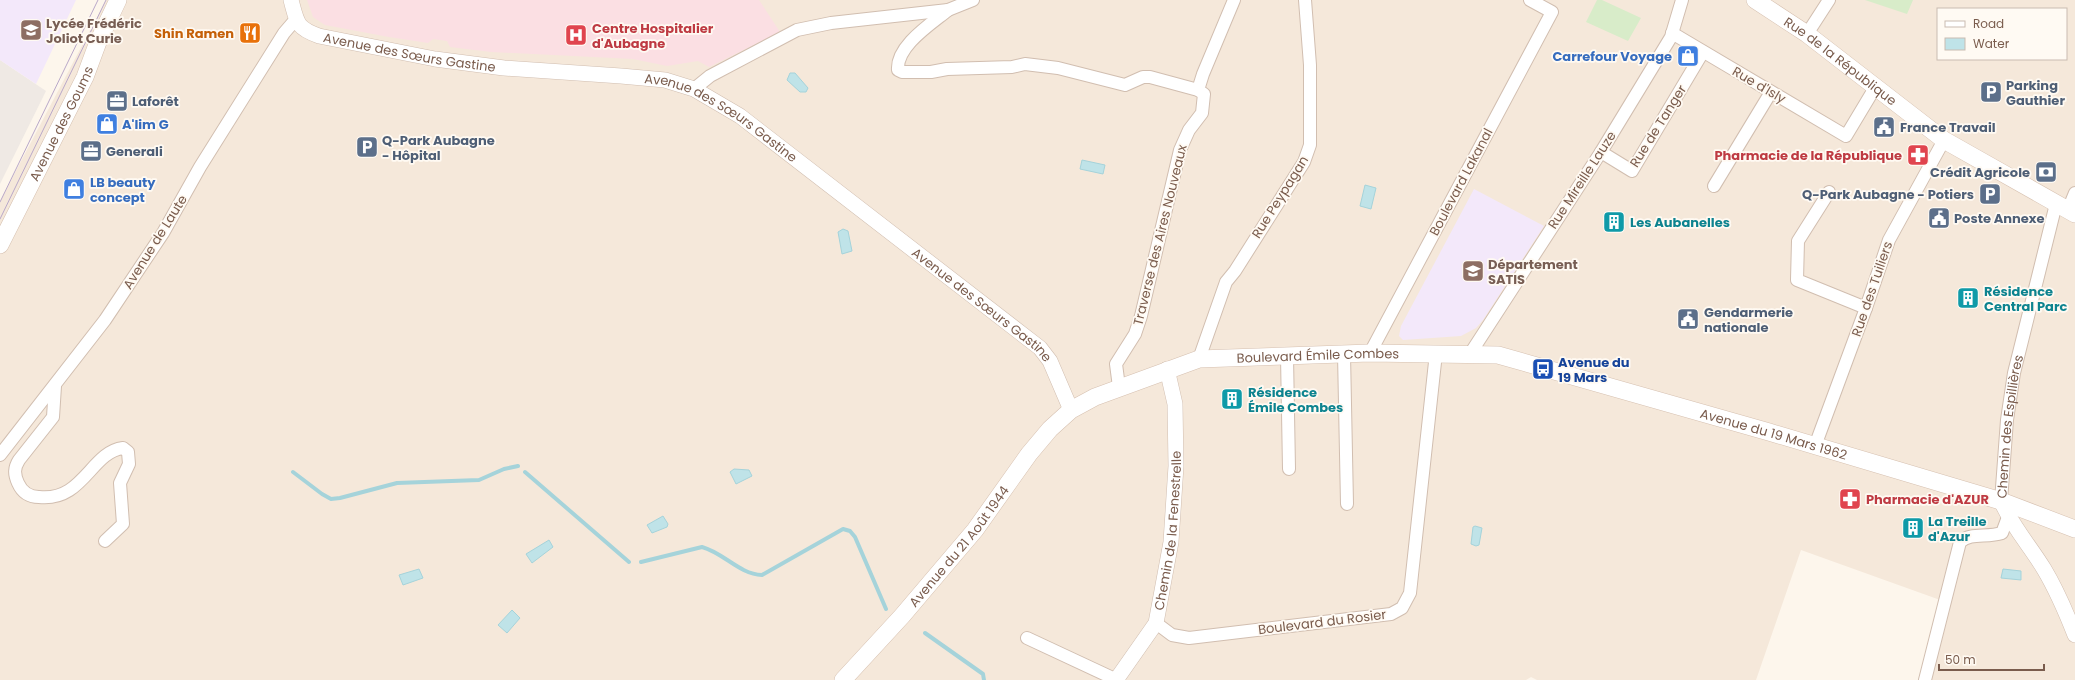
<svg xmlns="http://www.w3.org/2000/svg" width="2075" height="680" font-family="Poppins,sans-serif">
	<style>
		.residential { fill: #f5e8da; fill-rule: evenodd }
		.industrial { fill: #efe9e4 }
		.education { fill: #f3e8fa }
		.medical { fill: #fbdfe3 }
		.green { fill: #d8ecc9 }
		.water { fill: #bfe3e8; stroke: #a5d3da }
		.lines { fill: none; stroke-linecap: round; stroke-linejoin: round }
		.stream { stroke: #a5d3da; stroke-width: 4 }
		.minor-casing { stroke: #d1beb0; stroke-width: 14 }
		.tertiary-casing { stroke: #d1beb0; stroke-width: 16 }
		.secondary-casing { stroke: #d6c0b0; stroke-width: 18 }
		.minor { stroke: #fff; stroke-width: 12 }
		.tertiary { stroke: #fff; stroke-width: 15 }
		.secondary { stroke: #fff; stroke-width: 17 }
		.tram { stroke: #b9a8c9; stroke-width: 1 }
		.labels { text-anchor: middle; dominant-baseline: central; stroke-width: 3.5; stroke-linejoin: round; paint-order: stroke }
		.education-label { font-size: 13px; font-weight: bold; fill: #785e54; stroke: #fffaf3; text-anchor: start }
		.health-label { font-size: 13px; font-weight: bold; fill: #be3a42; stroke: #fffaf3; text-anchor: start }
		.food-label { font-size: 13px; font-weight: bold; fill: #c56008; stroke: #fffaf3; text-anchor: end }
		.street-label { font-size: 13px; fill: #7a5c4d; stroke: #fffaf3 }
		.shop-label { font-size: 13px; font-weight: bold; fill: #366cbe; stroke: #fffaf3; text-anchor: start }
		.service-label { font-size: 13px; font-weight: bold; fill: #4e5e75; stroke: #fffaf3; text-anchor: start }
		.culture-label { font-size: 13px; font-weight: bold; fill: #0d838f; stroke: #fffaf3; text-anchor: start }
		.transit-label { font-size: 13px; font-weight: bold; fill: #164399; stroke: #fffaf3; text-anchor: start }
	</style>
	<rect width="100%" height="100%" fill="#fdf6ec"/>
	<path class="residential" d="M106,0H2075V680H1921L1943,601L1801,550L1756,680H1537L1531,677L1526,680H0V201ZM1938,9H2066V59H1938Z"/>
	<path class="industrial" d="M0,60L46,91L0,184Z"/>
	<path class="education" d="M0,0H76L36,84L0,60Z
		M1474,189L1544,226L1483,320L1476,328L1461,336L1403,340L1399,336L1401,326Z"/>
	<path class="medical" d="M307,0H759L780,32L709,67L698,61L667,66L633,59L491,52L450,47L447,41L433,39L428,43L389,37L325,25L313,17Z"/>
	<path class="green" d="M1597,0H1602L1641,18L1628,41L1586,22Z
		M1865,0H1913L1907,14Z"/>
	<path class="water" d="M790,73H795L808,88L806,92H800L787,80Z
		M1082,160L1105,165L1103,174L1080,169Z
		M1365,185L1376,188L1371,209L1360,206Z
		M843,229L848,231L852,251L842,254L838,232Z
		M734,469L749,470L752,476L736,484L730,472Z
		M663,516L668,524L667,527L652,533L647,525Z
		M1475,526L1482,528L1479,545L1476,546L1471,544L1473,527Z
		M549,540L553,547L532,563L526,554Z
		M419,569L423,578L403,585L399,575Z
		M2003,569L2021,571V580L2001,578Z
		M512,610L520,618L507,633L498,625Z"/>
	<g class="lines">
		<path class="stream" d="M293,472L322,494L331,499L340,498L397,483L479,480L504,469L518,466
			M525,472L629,562
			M641,562L702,547C724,553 739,574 762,575L843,529L850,531L855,537L886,609
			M925,633L983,674L984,680"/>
		<g class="minor-casing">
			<g id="minor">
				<path d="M948,10C931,24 896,46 898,70L902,72H931L947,69L1012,67L1025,64L1058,68L1125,85L1143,77H1150L1198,90L1204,94L1202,113L1189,130L1180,150L1141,316L1135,334L1116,364L1119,387"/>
				<path d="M1672,33L1846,136L1876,86"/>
				<path d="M1807,34L1829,0"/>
				<path d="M694,89L710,76L797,30L831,23L948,10L973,0"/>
				<path d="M1198,90L1203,74L1234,0"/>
				<path d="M1601,152L1632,171L1703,52"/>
				<path d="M1714,186L1771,92"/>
				<path d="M1829,192L1798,241L1797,280L1866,308"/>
				<path d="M2068,210L2075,193"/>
				<path d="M1370,353L1552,12L1530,0"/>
				<path d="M1344,354L1347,504"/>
				<path d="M1470,354L1601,152L1671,37L1682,0"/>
				<path d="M1287,356L1289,469"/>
				<path d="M1199,359L1226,282L1235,271L1304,162L1310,145V65L1305,0"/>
				<path d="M55,386L53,417L19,460C14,468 14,474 18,483C22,492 29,497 39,497C83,502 91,452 123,448L128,452L129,464L120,483L123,524L105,541"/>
				<path d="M1815,446L1866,308L1889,240L1944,140"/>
				<path d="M0,455L105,320L163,233L200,167L284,33L296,19"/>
				<path id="s1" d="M2001,501L2007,420L2014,373L2056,204"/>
				<path d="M1156,623L1172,635L1189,638L1391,614L1402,608L1410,593L1436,353"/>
				<path d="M1027,638L1117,680"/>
				<path d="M1925,680L1960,542C1971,532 1986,538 2002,533L2008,517"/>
			</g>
		</g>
		<g class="tertiary-casing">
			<g id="tertiary">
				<path id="s2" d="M291,0C297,22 296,28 319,36L435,59L504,68L621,76L665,80L694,89L740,116L1040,348L1050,361L1071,410"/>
				<path d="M2001,501C2012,526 2030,546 2044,569C2056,589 2066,612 2075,635"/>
				<path id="s3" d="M1116,680L1156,623L1171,542L1176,466L1175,404L1167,369"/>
			</g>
		</g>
		<g class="secondary-casing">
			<g id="secondary">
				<path id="s4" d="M1755,0L1807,34L1944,140L2075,214"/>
				<path id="s5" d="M0,245L85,77L98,42L118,0"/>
				<path id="s6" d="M843,680L902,616L975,530L1029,454L1050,429L1071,410L1095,397L1199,359L1370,353L1498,355L1769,432L2001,501L2075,529"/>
			</g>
		</g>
		<use href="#minor" class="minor"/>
		<use href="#tertiary" class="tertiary"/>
		<use href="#secondary" class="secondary"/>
		<path class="tram" d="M0,202L98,0
			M0,219L106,0"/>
	</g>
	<defs>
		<g id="school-square" transform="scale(1.15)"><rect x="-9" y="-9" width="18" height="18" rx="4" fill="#8d6e63" stroke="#fffaf3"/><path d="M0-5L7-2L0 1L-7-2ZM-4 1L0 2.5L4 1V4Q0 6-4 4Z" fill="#fff"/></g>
		<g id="restaurant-square" transform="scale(1.15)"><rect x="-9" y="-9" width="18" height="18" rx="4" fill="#e8710a" stroke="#fffaf3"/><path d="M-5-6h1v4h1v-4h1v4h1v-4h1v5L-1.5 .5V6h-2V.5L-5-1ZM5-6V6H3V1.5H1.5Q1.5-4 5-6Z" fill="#fff"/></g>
		<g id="hospital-square" transform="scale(1.15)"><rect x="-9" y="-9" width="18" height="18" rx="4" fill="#e0444e" stroke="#fffaf3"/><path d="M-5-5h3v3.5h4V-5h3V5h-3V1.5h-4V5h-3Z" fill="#fff"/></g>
		<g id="shop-square" transform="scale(1.15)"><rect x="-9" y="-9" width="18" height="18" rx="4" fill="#3f7fe0" stroke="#fffaf3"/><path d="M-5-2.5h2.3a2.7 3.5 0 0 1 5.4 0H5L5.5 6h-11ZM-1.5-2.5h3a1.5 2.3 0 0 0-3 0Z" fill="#fff"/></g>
		<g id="parking-square" transform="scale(1.15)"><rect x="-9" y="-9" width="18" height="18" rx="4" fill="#5c6f8a" stroke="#fffaf3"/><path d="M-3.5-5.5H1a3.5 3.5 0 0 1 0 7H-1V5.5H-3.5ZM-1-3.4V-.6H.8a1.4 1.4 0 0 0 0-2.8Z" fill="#fff"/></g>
		<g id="office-square" transform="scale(1.15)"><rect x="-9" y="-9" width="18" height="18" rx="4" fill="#5c6f8a" stroke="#fffaf3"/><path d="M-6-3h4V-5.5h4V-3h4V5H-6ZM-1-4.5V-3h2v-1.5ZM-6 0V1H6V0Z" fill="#fff"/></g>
		<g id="civic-square" transform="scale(1.15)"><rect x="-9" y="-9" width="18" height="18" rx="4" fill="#5c6f8a" stroke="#fffaf3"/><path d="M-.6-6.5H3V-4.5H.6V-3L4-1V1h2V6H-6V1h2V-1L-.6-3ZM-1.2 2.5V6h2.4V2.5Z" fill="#fff"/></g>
		<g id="pharmacy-square" transform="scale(1.15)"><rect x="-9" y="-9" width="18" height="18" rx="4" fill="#e0444e" stroke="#fffaf3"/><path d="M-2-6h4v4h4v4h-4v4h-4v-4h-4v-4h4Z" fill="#fff"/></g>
		<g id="bank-square" transform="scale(1.15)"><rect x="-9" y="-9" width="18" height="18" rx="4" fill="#5c6f8a" stroke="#fffaf3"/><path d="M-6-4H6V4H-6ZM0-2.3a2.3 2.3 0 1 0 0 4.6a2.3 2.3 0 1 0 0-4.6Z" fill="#fff"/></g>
		<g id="building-square" transform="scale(1.15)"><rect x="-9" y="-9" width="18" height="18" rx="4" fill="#0f9aa8" stroke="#fffaf3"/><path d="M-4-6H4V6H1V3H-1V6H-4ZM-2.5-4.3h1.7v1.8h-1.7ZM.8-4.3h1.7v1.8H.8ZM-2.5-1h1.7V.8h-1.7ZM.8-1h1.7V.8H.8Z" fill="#fff"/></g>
		<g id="university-square" transform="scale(1.15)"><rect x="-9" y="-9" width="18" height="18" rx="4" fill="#8d6e63" stroke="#fffaf3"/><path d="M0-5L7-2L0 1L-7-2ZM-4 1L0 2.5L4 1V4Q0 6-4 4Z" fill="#fff"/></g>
		<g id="bus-square" transform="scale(1.15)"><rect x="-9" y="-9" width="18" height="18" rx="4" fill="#1a4fb4" stroke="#fffaf3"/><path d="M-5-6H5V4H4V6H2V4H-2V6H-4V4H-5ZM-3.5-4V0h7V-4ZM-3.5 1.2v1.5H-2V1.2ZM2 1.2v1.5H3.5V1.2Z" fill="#fff"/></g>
	</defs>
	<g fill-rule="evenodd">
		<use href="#school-square" x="31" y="30"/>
		<use href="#restaurant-square" x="250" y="33"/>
		<use href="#hospital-square" x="576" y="35"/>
		<use href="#shop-square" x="1688" y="56"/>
		<use href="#parking-square" x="1991" y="92"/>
		<use href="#office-square" x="117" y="101"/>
		<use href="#shop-square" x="107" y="124"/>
		<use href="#civic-square" x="1884" y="127"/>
		<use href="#parking-square" x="367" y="147"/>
		<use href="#office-square" x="91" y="151"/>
		<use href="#pharmacy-square" x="1918" y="155"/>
		<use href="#bank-square" x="2046" y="172"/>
		<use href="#shop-square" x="74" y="189"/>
		<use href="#parking-square" x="1990" y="194"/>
		<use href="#civic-square" x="1939" y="218"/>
		<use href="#building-square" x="1614" y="222"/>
		<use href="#university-square" x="1473" y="271"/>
		<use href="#building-square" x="1968" y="298"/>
		<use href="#civic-square" x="1688" y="319"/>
		<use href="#bus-square" x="1543" y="369"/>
		<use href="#building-square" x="1232" y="399"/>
		<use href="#pharmacy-square" x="1850" y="499"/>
		<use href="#building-square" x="1913" y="528"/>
	</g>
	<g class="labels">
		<g class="education-label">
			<text x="46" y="23">Lycée Frédéric<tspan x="46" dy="15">Joliot Curie</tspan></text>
			<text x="1488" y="264">Département<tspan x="1488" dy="15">SATIS</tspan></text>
		</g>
		<g class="health-label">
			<text x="592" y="28">Centre Hospitalier<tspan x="592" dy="15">d'Aubagne</tspan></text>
			<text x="1902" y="155" text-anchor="end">Pharmacie de la République</text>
			<text x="1866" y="499">Pharmacie d'AZUR</text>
		</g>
		<g class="food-label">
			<text x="234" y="33">Shin Ramen</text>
		</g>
		<g class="street-label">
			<text stroke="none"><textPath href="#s2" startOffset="141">Avenue des Sœurs Gastine</textPath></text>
			<text stroke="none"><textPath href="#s4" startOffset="105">Rue de la République</textPath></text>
			<text transform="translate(1759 85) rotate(30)">Rue d'Isly</text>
			<text stroke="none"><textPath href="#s2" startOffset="465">Avenue des Sœurs Gastine</textPath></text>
			<text stroke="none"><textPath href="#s5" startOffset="136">Avenue des Goums</textPath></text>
			<text transform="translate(1658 126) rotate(-58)">Rue de Tanger</text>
			<text transform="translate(1582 180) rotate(-57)">Rue Mireille Lauze</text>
			<text transform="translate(1461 182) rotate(-62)">Boulevard Lakanal</text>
			<text transform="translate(1280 197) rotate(-58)">Rue Peypagan</text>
			<text transform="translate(1160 235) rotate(-76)">Traverse des Aires Nouveaux</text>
			<text transform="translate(155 242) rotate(-58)">Avenue de Laute</text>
			<text transform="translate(1872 289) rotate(-71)">Rue des Tuiliers</text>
			<text stroke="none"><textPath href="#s2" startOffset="789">Avenue des Sœurs Gastine</textPath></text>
			<text stroke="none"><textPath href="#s6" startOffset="611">Boulevard Émile Combes</textPath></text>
			<text stroke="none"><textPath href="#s1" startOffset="75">Chemin des Espillières</textPath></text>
			<text stroke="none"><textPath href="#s6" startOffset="1078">Avenue du 19 Mars 1962</textPath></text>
			<text stroke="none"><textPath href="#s3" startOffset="163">Chemin de la Fenestrelle</textPath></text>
			<text stroke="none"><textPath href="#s6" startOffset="177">Avenue du 21 Août 1944</textPath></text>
			<text transform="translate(1322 622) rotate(-7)">Boulevard du Rosier</text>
		</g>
		<g class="shop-label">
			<text x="1672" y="56" text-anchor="end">Carrefour Voyage</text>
			<text x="122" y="124">A'lim G</text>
			<text x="90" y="182">LB beauty<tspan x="90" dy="15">concept</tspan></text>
		</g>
		<g class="service-label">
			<text x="2006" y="85">Parking<tspan x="2006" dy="15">Gauthier</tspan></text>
			<text x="132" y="101">Laforêt</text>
			<text x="1900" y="127">France Travail</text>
			<text x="382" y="140">Q-Park Aubagne<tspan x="382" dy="15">- Hôpital</tspan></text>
			<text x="106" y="151">Generali</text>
			<text x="2030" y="172" text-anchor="end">Crédit Agricole</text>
			<text x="1974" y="194" text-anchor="end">Q-Park Aubagne - Potiers</text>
			<text x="1954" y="218">Poste Annexe</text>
			<text x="1704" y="312">Gendarmerie<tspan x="1704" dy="15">nationale</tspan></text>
		</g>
		<g class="culture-label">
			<text x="1630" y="222">Les Aubanelles</text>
			<text x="1984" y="291">Résidence<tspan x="1984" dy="15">Central Parc</tspan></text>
			<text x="1248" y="392">Résidence<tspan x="1248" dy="15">Émile Combes</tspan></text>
			<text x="1928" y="521">La Treille<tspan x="1928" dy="15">d'Azur</tspan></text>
		</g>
		<g class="transit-label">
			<text x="1558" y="362">Avenue du<tspan x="1558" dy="15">19 Mars</tspan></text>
		</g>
	</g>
	<rect x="1937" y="8" width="130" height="52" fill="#fffaf3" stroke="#cabbb1"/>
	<rect x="1945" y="21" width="20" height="6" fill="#ffffff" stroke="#cabbb1"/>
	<text x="1973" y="28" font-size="12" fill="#7a5c4d">Road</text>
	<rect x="1945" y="38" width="20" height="12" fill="#bfe3e8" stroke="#cabbb1"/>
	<text x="1973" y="48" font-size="12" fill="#7a5c4d">Water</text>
	<path d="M1939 664v6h105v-6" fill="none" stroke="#7a5c4d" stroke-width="2"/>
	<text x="1945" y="664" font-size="12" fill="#7a5c4d" stroke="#fffaf3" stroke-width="3" paint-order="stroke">50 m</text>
</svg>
